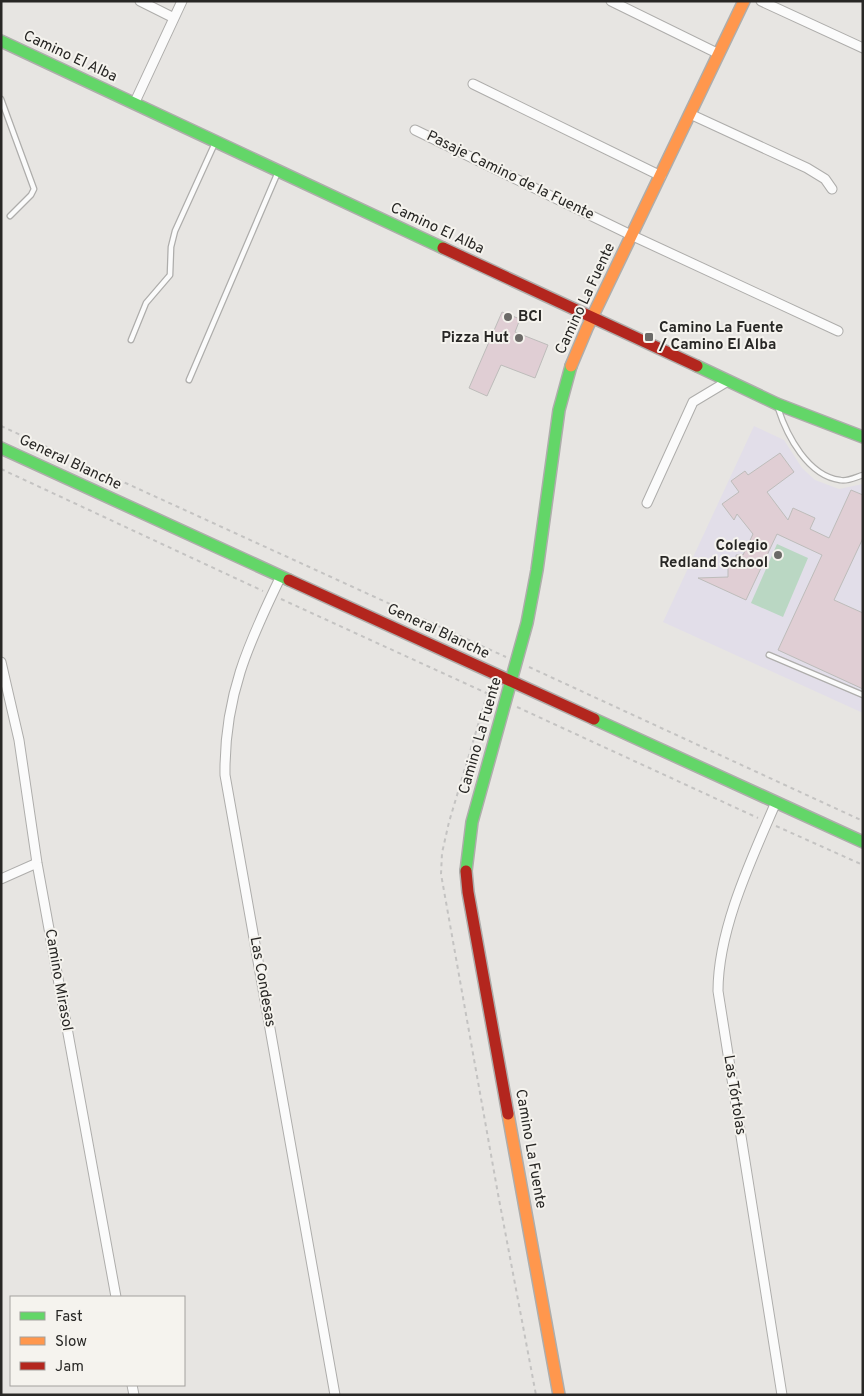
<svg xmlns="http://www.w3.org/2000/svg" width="864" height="1396" font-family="Overpass,sans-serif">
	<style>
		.education { fill: #e2dee9 }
		.garden { fill: #bad7c3 }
		.building { fill: #e0ced4; stroke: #bdbcba }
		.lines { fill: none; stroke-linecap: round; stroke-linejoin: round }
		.lane-casing { stroke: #aeadab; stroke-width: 7 }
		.street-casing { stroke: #aeadab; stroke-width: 11 }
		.fast-casing { stroke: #aeadab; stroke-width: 14 }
		.slow-casing { stroke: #aeadab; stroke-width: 14 }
		.jam-casing { stroke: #aeadab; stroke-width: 14 }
		.path { stroke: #c4c3c2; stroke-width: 2; stroke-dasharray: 4 4; stroke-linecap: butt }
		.lane { stroke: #fbfbfb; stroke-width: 4.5 }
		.street { stroke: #fbfbfb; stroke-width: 9 }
		.fast { stroke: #63d668; stroke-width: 11 }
		.slow { stroke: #ff974d; stroke-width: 11 }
		.jam { stroke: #b3261e; stroke-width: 11 }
		.poi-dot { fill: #6b6a67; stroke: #f5f3ee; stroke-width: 2 }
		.labels { text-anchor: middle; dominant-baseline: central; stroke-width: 4; stroke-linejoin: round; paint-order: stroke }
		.street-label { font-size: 15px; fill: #282725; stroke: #f5f3ee }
		.poi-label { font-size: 15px; font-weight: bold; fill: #282725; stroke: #f5f3ee; text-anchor: start }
	</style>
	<rect width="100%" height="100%" fill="#e7e5e2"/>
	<path class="education" d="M754,426L784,440L802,468L815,480L839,489L863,484V713L663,622Z"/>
	<path class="garden" d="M777,544L808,558L783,617L751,603Z"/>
	<path class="building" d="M502,312L520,319L515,332L548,345L535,378L501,365L487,396L469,388Z
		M780,453L794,472L767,492L788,520L793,508L815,518L810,529L829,538L851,490L863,495V538L834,600L863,613V689L778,650L822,555L777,534L746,600L698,578L728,577V561H736V555H743L753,534L737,514L734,520L722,504L739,492L731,481L745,471L748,475Z"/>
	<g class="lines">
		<g class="lane-casing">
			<path id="lane" d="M1,99L34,189L31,195L10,216
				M131,340L146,303L170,275L171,247L175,231L215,143
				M189,380L278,172
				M778,408C787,436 808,476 840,480C847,482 856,477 863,475
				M769,655L863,695"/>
		</g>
		<g class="street-casing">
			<path id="street" d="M140,1L174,18
				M611,1L719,54
				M761,1L863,48
				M473,84L661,176
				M134,104L182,1
				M690,114L807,168L825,179L832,189
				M415,130L633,236L838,331
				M647,503L693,402L728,381
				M281,576C248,644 224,697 225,775L335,1395
				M1,662L19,740L37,863L116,1297
				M776,802C752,858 718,929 718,991L782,1395
				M1,879L37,863
				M132,1385L134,1395"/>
		</g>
		<g class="fast-casing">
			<path id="fast" d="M1,41L443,248
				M697,366L777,404L863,437
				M1,448L289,580
				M594,719L863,842
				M466,871L472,822L527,623L537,570L559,410L571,366"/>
		</g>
		<g class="slow-casing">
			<path id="slow" d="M571,366L587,328L744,1
				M508,1114L559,1395"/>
		</g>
		<g class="jam-casing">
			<path id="jam" d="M443,248L697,366
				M289,580L594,719
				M466,871L468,892L508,1114"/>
		</g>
		<path class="path" d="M1,426L506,657
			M1,469L263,591
			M281,599L495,697
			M529,667L863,821
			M490,685L449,822L442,853L441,874L498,1194L536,1395
			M517,707L758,818
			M776,826L863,865"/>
		<use href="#lane" class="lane"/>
		<use href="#street" class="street"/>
		<use href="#fast" class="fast"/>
		<use href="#slow" class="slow"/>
		<use href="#jam" class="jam"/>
	</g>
	<g class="poi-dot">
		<circle cx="508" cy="317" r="5"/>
		<rect x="644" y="332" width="10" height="10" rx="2.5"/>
		<circle cx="519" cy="338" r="5"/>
		<circle cx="778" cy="555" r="5"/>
	</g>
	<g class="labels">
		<g class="street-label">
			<text transform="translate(70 57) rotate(25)">Camino El Alba</text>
			<text transform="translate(510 176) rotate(26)">Pasaje Camino de la Fuente</text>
			<text transform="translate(437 229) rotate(25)">Camino El Alba</text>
			<text transform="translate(586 299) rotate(-65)">Camino La Fuente</text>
			<text transform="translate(70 463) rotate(25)">General Blanche</text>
			<text transform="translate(438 632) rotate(25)">General Blanche</text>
			<text transform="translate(481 736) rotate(-74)">Camino La Fuente</text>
			<text transform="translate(58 980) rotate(80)">Camino Mirasol</text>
			<text transform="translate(262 982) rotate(80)">Las Condesas</text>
			<text transform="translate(734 1095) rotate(81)">Las Tórtolas</text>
			<text transform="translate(530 1149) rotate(80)">Camino La Fuente</text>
		</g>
		<g class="poi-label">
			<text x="518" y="317">BCI</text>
			<text x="659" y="328">Camino La Fuente<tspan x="659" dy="17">/ Camino El Alba</tspan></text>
			<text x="509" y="338" text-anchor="end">Pizza Hut</text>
			<text x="768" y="546" text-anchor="end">Colegio<tspan x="768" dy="17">Redland School</tspan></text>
		</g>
	</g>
	<rect width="864" height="1396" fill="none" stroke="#282725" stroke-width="5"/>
	<rect x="10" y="1296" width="175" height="90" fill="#f5f3ee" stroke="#a3a19e"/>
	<rect x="20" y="1312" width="25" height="8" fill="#63d668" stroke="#a3a19e"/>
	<text x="55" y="1321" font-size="15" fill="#282725">Fast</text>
	<rect x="20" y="1337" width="25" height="8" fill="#ff974d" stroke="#a3a19e"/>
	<text x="55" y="1346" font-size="15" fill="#282725">Slow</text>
	<rect x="20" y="1362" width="25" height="8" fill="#b3261e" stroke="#a3a19e"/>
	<text x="55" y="1371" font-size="15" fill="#282725">Jam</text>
</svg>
